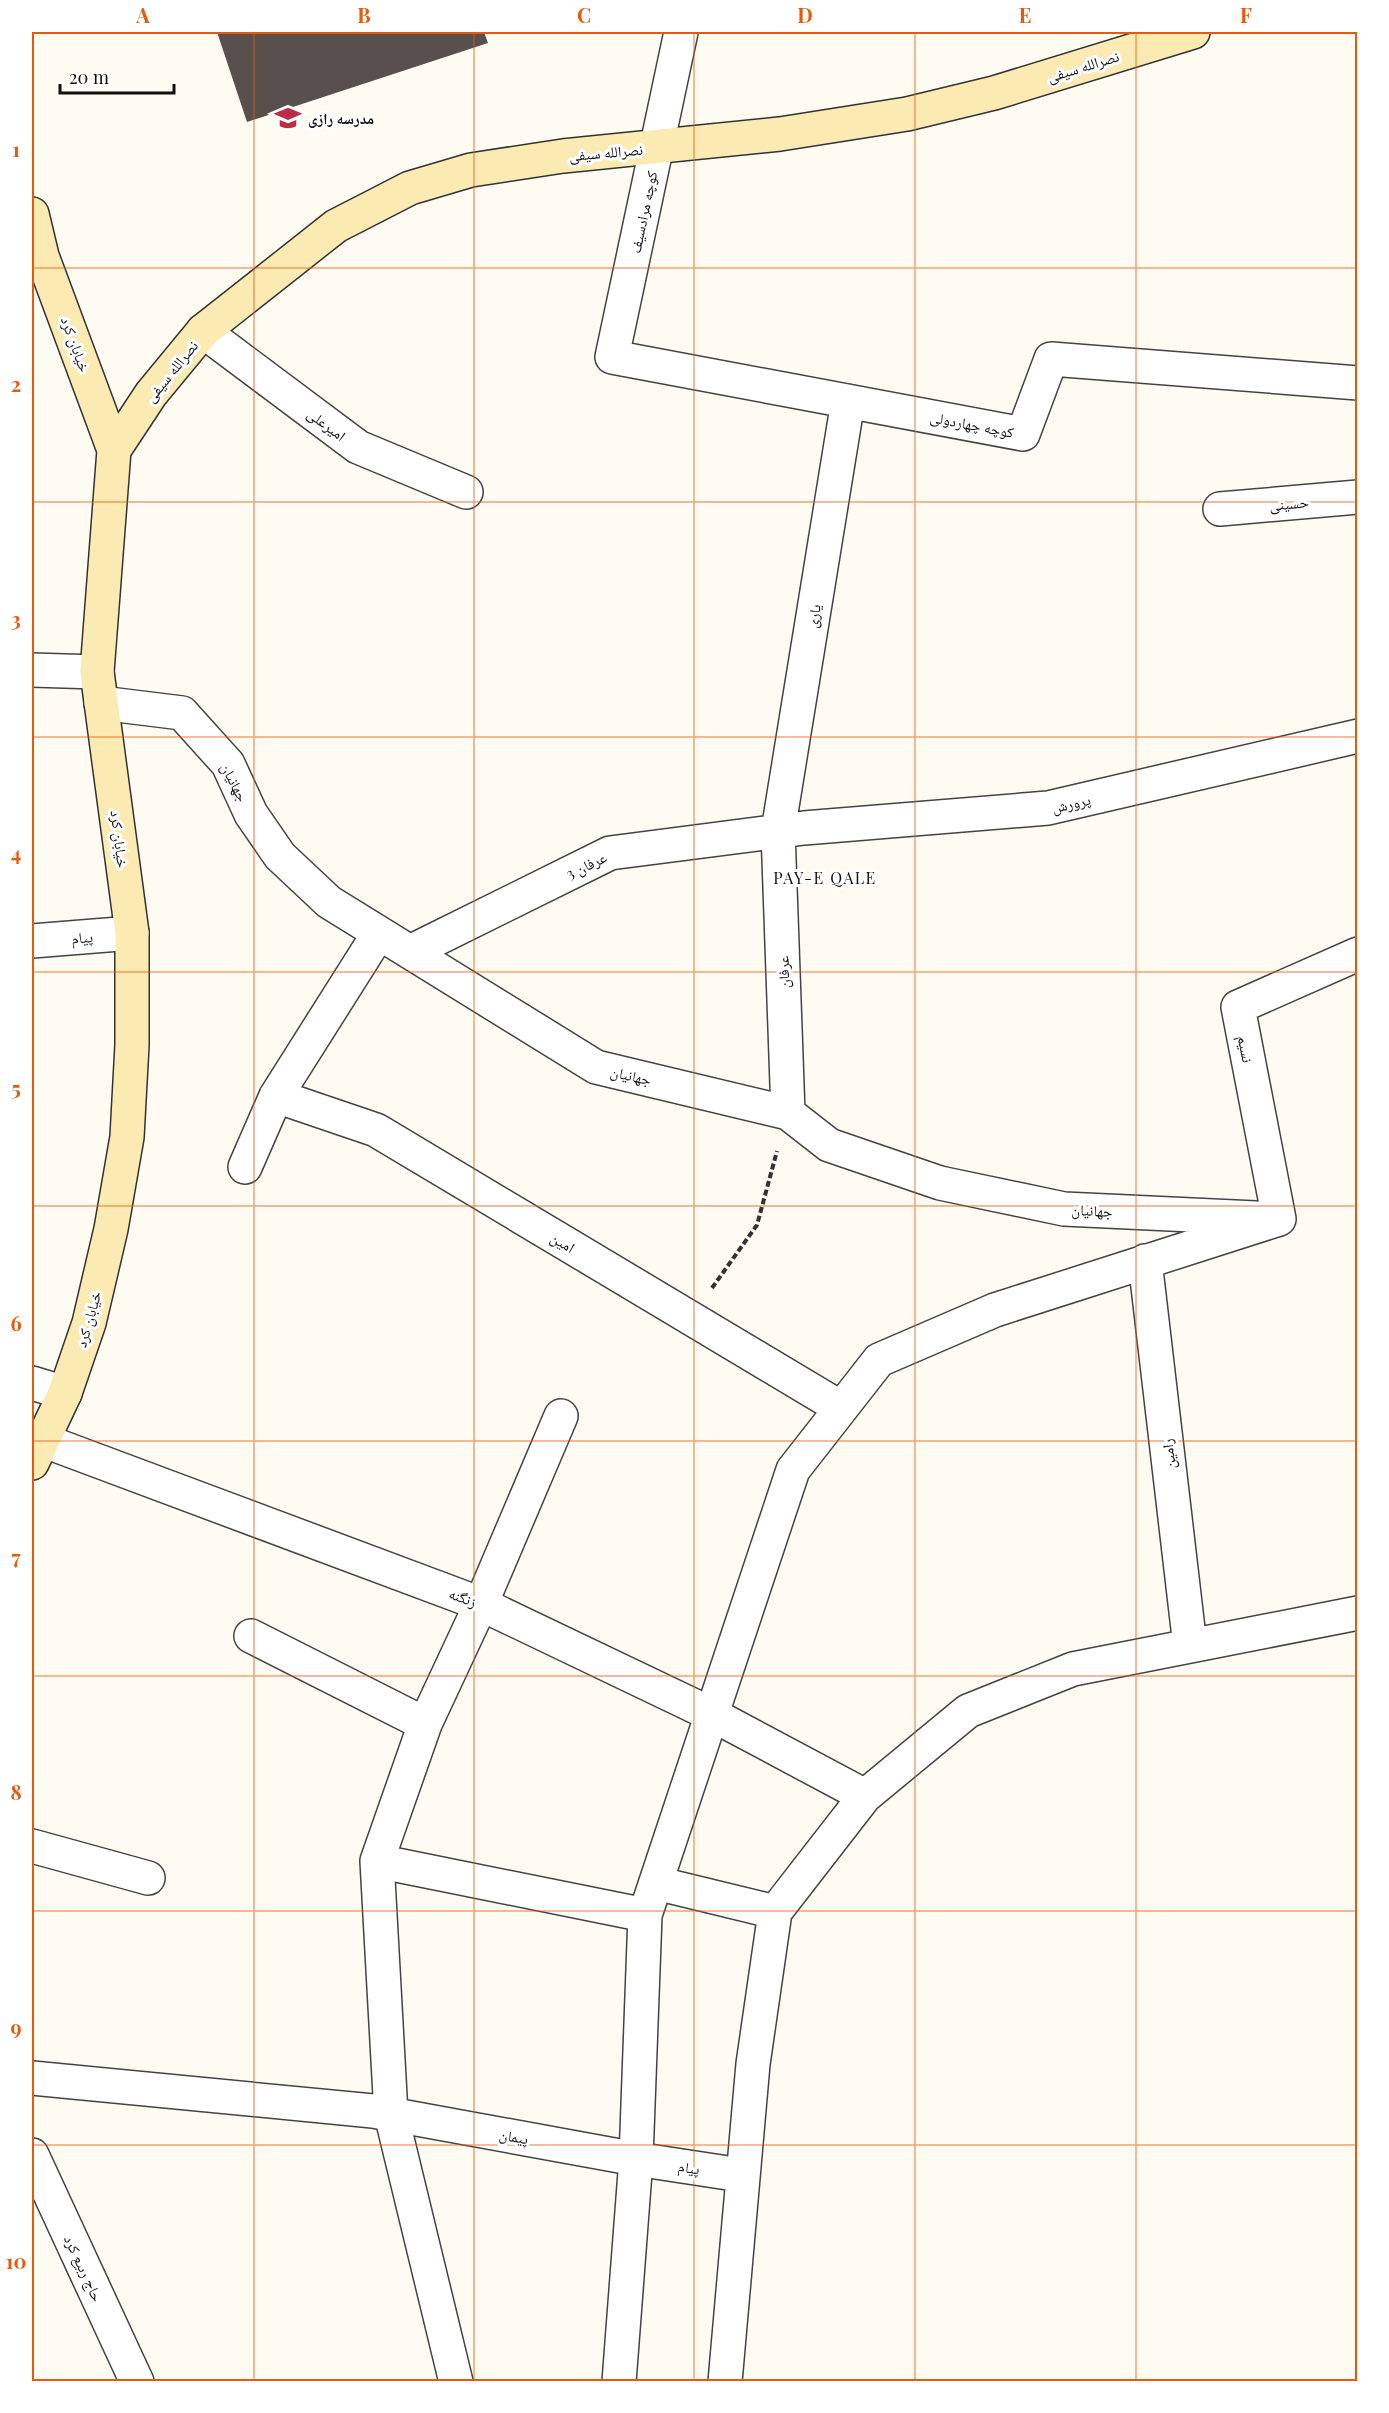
<svg xmlns="http://www.w3.org/2000/svg" width="1389" height="2413" font-family="'Playfair Display','Noto Naskh Arabic',serif">
	<style>
		.building { fill: #58504d }
		.lines { fill: none; stroke-linecap: round; stroke-linejoin: round }
		.street-casing { stroke: #434343; stroke-width: 36 }
		.secondary-casing { stroke: #323232; stroke-width: 36 }
		.path { stroke: #323232; stroke-width: 4; stroke-dasharray: 6 3; stroke-linecap: butt }
		.street { stroke: #fff; stroke-width: 33 }
		.secondary { stroke: #fbeab2; stroke-width: 33 }
		.grid { fill: none; stroke: #e8590c; stroke-width: 1.5; stroke-opacity: 0.55 }
		.labels { text-anchor: middle; dominant-baseline: central; stroke-width: 6; stroke-linejoin: round; paint-order: stroke }
		.street-label { font-size: 15px; fill: #101010; stroke: #fff }
		.poi-label { font-size: 15px; font-weight: bold; fill: #101010; stroke: #fff; text-anchor: start }
		.neighbourhood-label { font-size: 16px; letter-spacing: 1.5px; fill: #101010; stroke: #fff }
		.neatline { fill: none; stroke: #e8590c; stroke-width: 2 }
		.grid-label { font-size: 20px; text-anchor: middle; font-weight: bold; fill: #e8590c }
	</style>
	<rect width="100%" height="100%" fill="#fefbf3"/>
	<path class="building" d="M217,32H484L488,43L247,122Z"/>
	<g class="lines">
		<g class="street-casing">
			<path id="street" d="M681,32L612,357L1023,434L1051,359L1358,383
				M203,331L358,447L466,492
				M1220,509L1358,497
				M32,670L97,672
				M101,703L182,713L228,764L251,814L280,856L329,902L596,1067L788,1113L829,1145L940,1183L1064,1209L1256,1218
				M32,941L132,933
				M410,952L610,853L804,828L1048,808L1358,736
				M276,1096L376,1130L841,1408
				M788,1113L778,831L848,401
				M245,1167L276,1096L379,933
				M1279,1219L1238,1007L1358,954
				M1145,1261L1190,1646
				M32,1383L65,1393
				M42,1440L481,1604L713,1715L865,1796
				M251,1636L425,1724
				M32,1846L148,1878
				M377,1861L645,1915
				M656,1883L775,1912
				M32,2078L373,2111L636,2159L741,2175
				M32,2155L137,2382
				M456,2382L391,2114L377,1861L425,1724L481,1604L561,1416
				M619,2382L636,2159L645,1915L793,1470L879,1360L995,1310L1279,1219
				M725,2382L753,2064L775,1912L865,1796L968,1711L1073,1669L1358,1613"/>
		</g>
		<g class="secondary-casing">
			<path id="secondary" d="M32,214L42,256L114,450L97,672L132,933V1045L127,1137L111,1229L89,1323L65,1393L32,1463
				M114,450L151,394L203,331L336,226L410,188L471,170L563,156L780,134L907,114L994,93L1193,32"/>
		</g>
		<path class="path" d="M712,1288L757,1225L777,1151"/>
		<use href="#street" class="street"/>
		<use href="#secondary" class="secondary"/>
	</g>
	<path class="grid" d="M254,32V2382M474,32V2382M694,32V2382M915,32V2382M1136,32V2382M32,268H1358M32,502H1358M32,737H1358M32,972H1358M32,1206H1358M32,1441H1358M32,1676H1358M32,1911H1358M32,2145H1358"/>
	<defs>
		<g id="school-bare" transform="scale(2.07)"><path d="M0-5L7-2L0 1L-7-2ZM-4 1L0 2.5L4 1V4Q0 6-4 4Z" fill="#bb2d46" stroke="#fff" stroke-width="2.5" paint-order="stroke"/></g>
	</defs>
	<g fill-rule="evenodd">
		<use href="#school-bare" x="288" y="118"/>
	</g>
	<g class="labels">
		<g class="street-label">
			<text transform="translate(1083 66) rotate(-17)">نصرالله سیفی</text>
			<text transform="translate(606 152) rotate(-5)">نصرالله سیفی</text>
			<text transform="translate(643 212) rotate(-78)">کوچه مرادسیف</text>
			<text transform="translate(76 344) rotate(70)">خیابان کرد</text>
			<text transform="translate(171 371) rotate(-51)">نصرالله سیفی</text>
			<text transform="translate(327 424) rotate(37)">امیرعلی</text>
			<text transform="translate(972 424) rotate(11)">کوچه چهاردولی</text>
			<text transform="translate(1289 503) rotate(-5)">حسینی</text>
			<text transform="translate(813 616) rotate(-81)">یاری</text>
			<text transform="translate(235 782) rotate(63)">جهانیان</text>
			<text transform="translate(1071 803) rotate(-13)">پرورش</text>
			<text transform="translate(120 839) rotate(83)">خیابان کرد</text>
			<text transform="translate(586 865) rotate(-26)">عرفان 3</text>
			<text transform="translate(82 937) rotate(-5)">پیام</text>
			<text transform="translate(783 972) rotate(-92)">عرفان</text>
			<text transform="translate(1246 1049) rotate(79)">نسیم</text>
			<text transform="translate(631 1075) rotate(13)">جهانیان</text>
			<text transform="translate(1092 1210) rotate(3)">جهانیان</text>
			<text transform="translate(563 1242) rotate(31)">امین</text>
			<text transform="translate(88 1319) rotate(-74)">خیابان کرد</text>
			<text transform="translate(1168 1454) rotate(-97)">رامین</text>
			<text transform="translate(463 1597) rotate(21)">زنگنه</text>
			<text transform="translate(514 2136) rotate(10)">پیمان</text>
			<text transform="translate(689 2167) rotate(9)">پیام</text>
			<text transform="translate(84 2268) rotate(65)">حاج ربیع کرد</text>
		</g>
		<g class="poi-label">
			<text x="308" y="118">مدرسه رازی</text>
		</g>
		<g class="neighbourhood-label">
			<text x="825" y="877">PAY-E QALE</text>
		</g>
	</g>
	<rect width="1389" height="2413" fill="none" stroke="#ffffff" stroke-width="66"/>
	<path d="M60 84v9h114v-9" fill="none" stroke="#101010" stroke-width="3"/>
	<text x="69" y="84" font-size="18" fill="#101010" stroke="#ffffff" stroke-width="4.5" paint-order="stroke">20 m</text>
	<rect x="33" y="33" width="1323" height="2347" class="neatline"/>
	<g class="grid-label">
		<text x="143" y="23">A</text>
		<text x="364" y="23">B</text>
		<text x="584" y="23">C</text>
		<text x="805" y="23">D</text>
		<text x="1025" y="23">E</text>
		<text x="1246" y="23">F</text>
		<text x="16" y="157">1</text>
		<text x="16" y="392">2</text>
		<text x="16" y="627">3</text>
		<text x="16" y="861">4</text>
		<text x="16" y="1096">5</text>
		<text x="16" y="1331">6</text>
		<text x="16" y="1565">7</text>
		<text x="16" y="1800">8</text>
		<text x="16" y="2035">9</text>
		<text x="16" y="2269">10</text>
	</g>
</svg>
